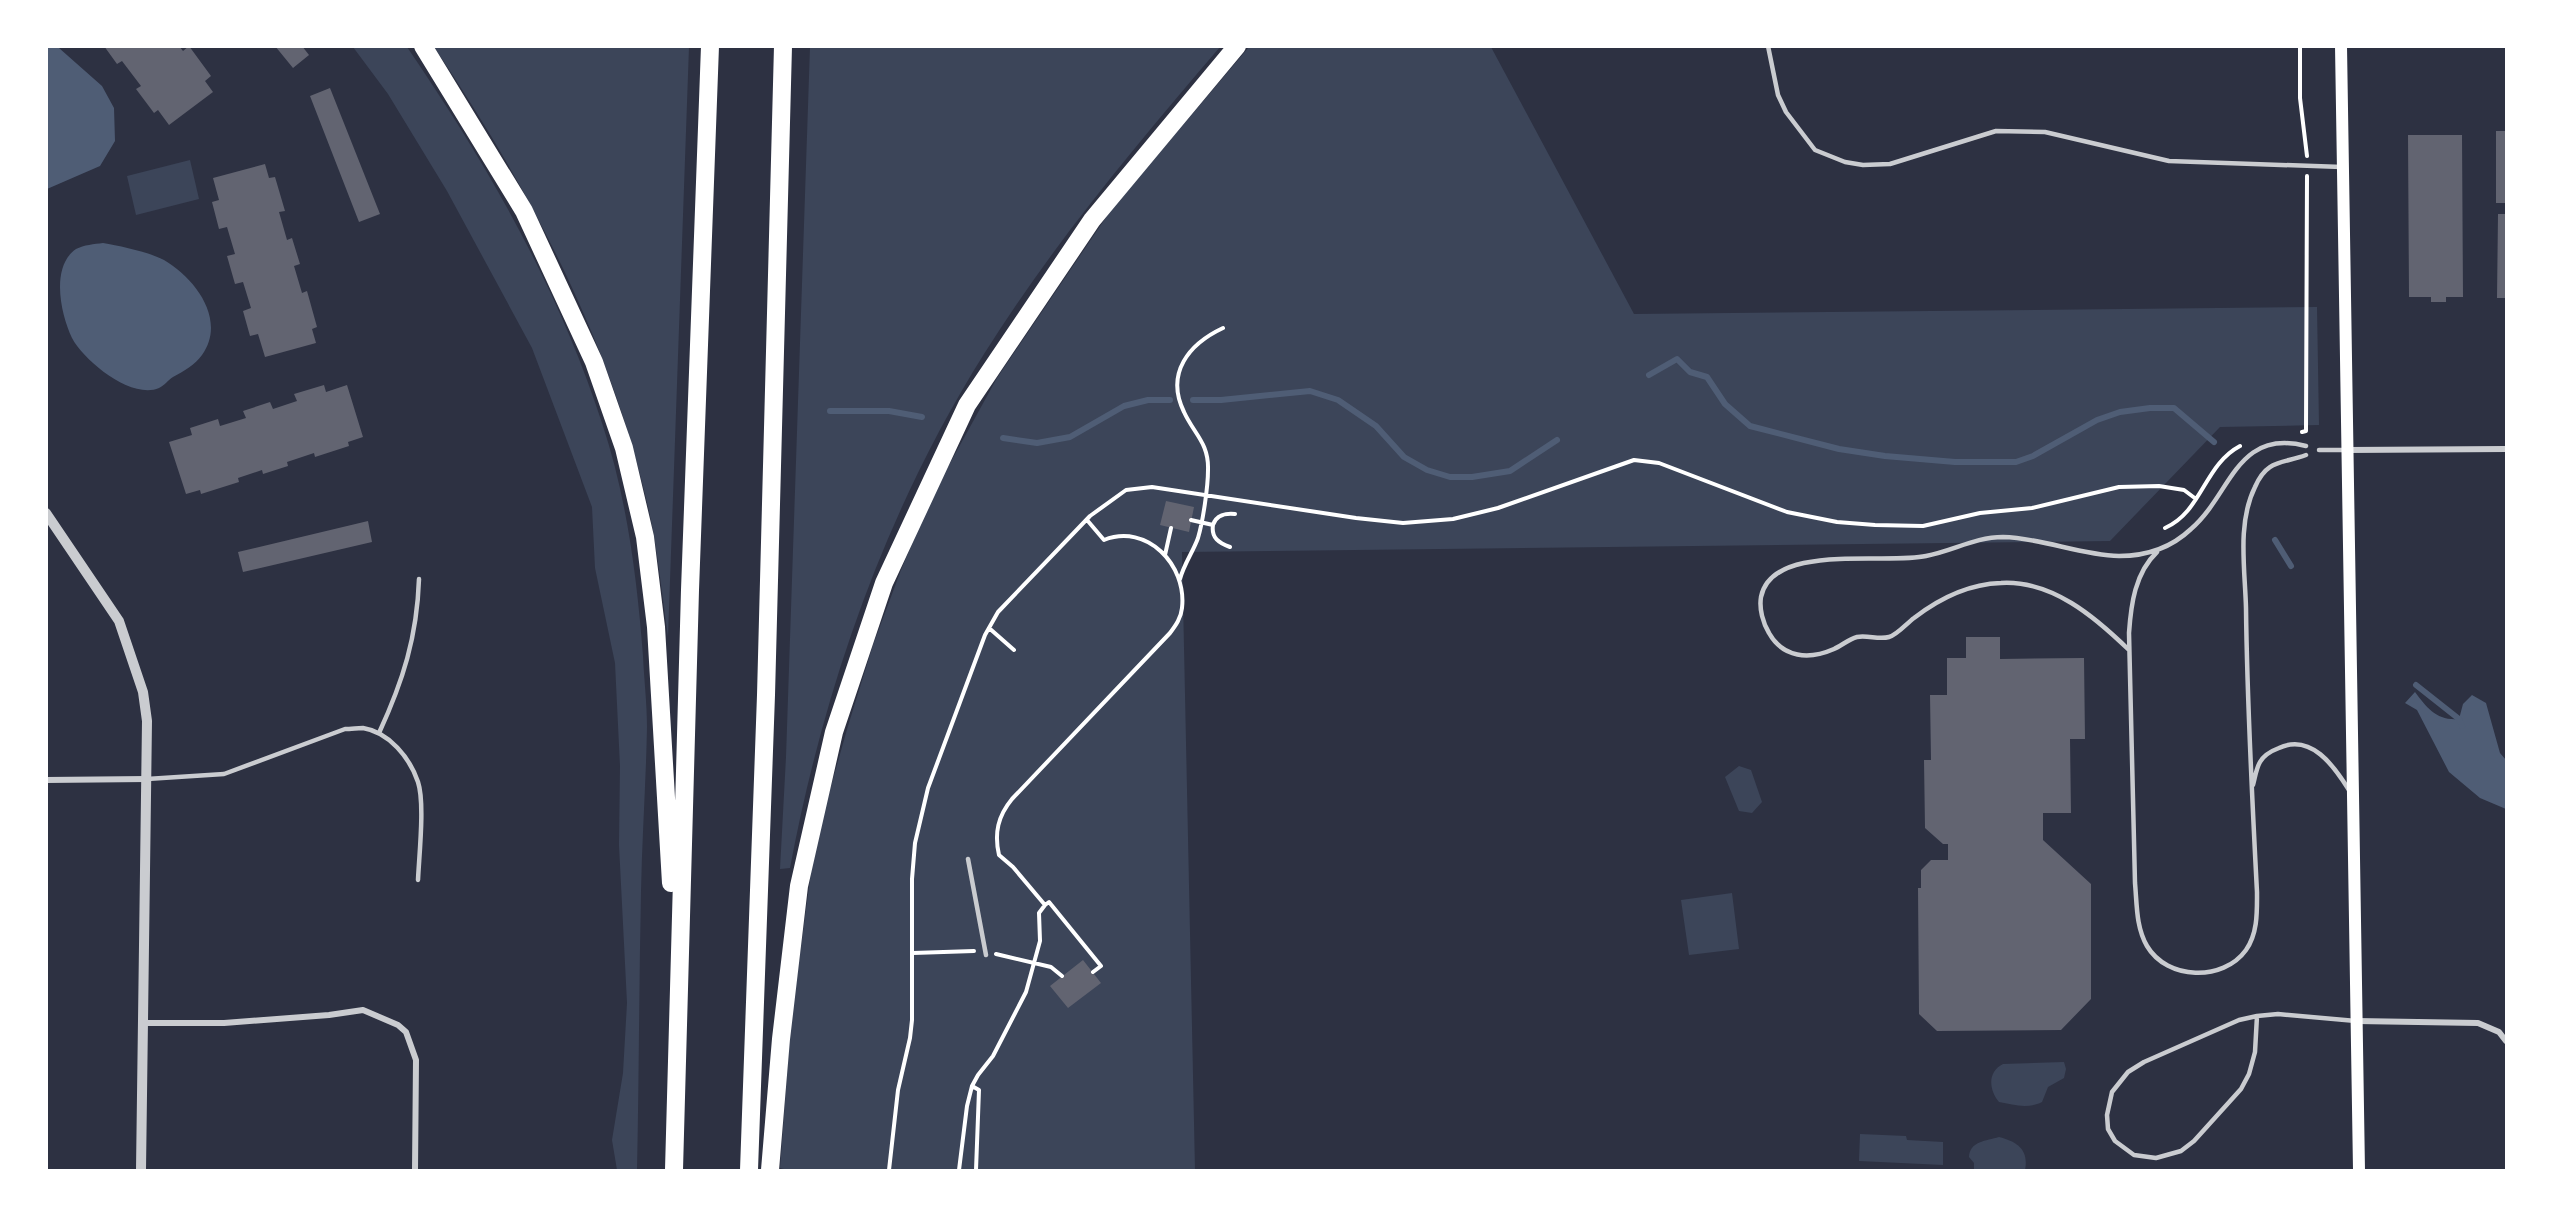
<svg xmlns="http://www.w3.org/2000/svg" width="2553" height="1217" font-family="Lato,sans-serif">
	<style>
		.green { fill: #3c4559 }
		.water { fill: #4f5d75 }
		.lines { fill: none; stroke-linecap: round; stroke-linejoin: round }
		.stream { stroke: #4f5d75; stroke-width: 6 }
		.building { fill: #626471 }
		.path { stroke: #fff; stroke-width: 4 }
		.service { stroke: #caccd0; stroke-width: 4.5 }
		.minor { stroke: #caccd0; stroke-width: 6 }
		.tertiary { stroke: #caccd0; stroke-width: 10 }
		.secondary { stroke: #fff; stroke-width: 12 }
		.motorway { stroke: #fff; stroke-width: 18 }
	</style>
	<rect width="100%" height="100%" fill="#2d3142"/>
	<path class="green" d="M353,47H407C487,164 558,287 602,423C627,498 637,578 643,656C644,679 647,703 647,727C646,782 642,837 641,892C639,985 639,1078 637,1170H617L612,1140L623,1073L627,1003L619,845L620,766L615,663L595,568L592,507L532,348L447,191L388,94Z
		M434,47H689L668,637C662,595 658,552 649,511C611,342 530,189 434,47Z
		M810,47H1220C1136,145 1053,244 984,354C886,510 824,687 790,868L780,869L786,757Z
		M1249,47H1491L1634,314L2317,307L2319,425L2220,427L2110,541L1182,552L1195,1170H787L780,1168L791,1021L811,872L827,800L848,726L873,645L901,570L933,494L997,378L1111,210Z
		M190,160L199,199L136,215L127,176Z
		M1739,766L1751,770L1762,802L1752,813L1739,811L1725,777Z
		M1732,893L1739,949L1689,955L1681,900Z
		M2064,1062L2066,1069L2064,1078L2048,1087L2042,1102C2028,1109 2014,1105 1999,1102C1989,1090 1987,1072 2003,1064Z
		M1860,1134L1906,1136L1907,1140L1943,1142V1165L1859,1161Z
		M1999,1137C2018,1142 2029,1150 2025,1170H1974V1163L1969,1157C1970,1141 1986,1141 1999,1137Z"/>
	<path class="water" d="M47,46L59,48L102,86L114,108L115,141L100,166L47,189Z
		M103,243C120,246 149,252 164,260C195,278 227,320 202,355C195,365 184,371 173,377C168,380 164,386 159,388C132,400 84,361 72,338C61,315 50,267 76,249C84,245 94,244 103,243Z
		M2415,692C2427,708 2437,721 2459,719L2463,704L2472,695L2486,703L2500,753L2506,760V809L2480,798L2449,772L2417,710L2405,703Z"/>
	<g class="lines">
		<path class="stream" d="M1649,375L1677,359L1690,372L1707,377L1725,404L1750,426L1839,449L1885,456L1955,462H2016L2033,456L2097,420L2120,412L2150,408H2174L2214,442
			M1193,400H1221L1310,391L1338,400L1376,426L1404,457L1427,470L1450,477H1472L1510,471L1557,440
			M830,411H889L922,417
			M1003,438L1037,443L1070,437L1124,406L1148,400H1170
			M2275,540L2291,566
			M2416,685L2459,719L2462,726"/>
	</g>
	<path class="building" d="M104,46H179L183,51L189,46L211,76L205,81L213,92L169,125L158,110L154,113L136,89L141,86L122,61L117,64Z
		M275,46H302L309,55L293,68Z
		M330,88L380,214L359,222L310,96Z
		M2496,131H2506V203H2496Z
		M2408,135H2462L2463,297H2446V302H2431V297H2409Z
		M265,164L269,178L275,177L285,211L279,212L287,240L292,238L300,264L294,266L302,293L307,291L317,327L312,329L316,343L265,357L258,334L250,336L243,311L251,308L243,282L235,284L227,256L235,254L227,227L219,229L212,202L219,200L213,178Z
		M2498,214H2506V298H2497Z
		M324,385L326,392L347,385L363,437L348,442L349,446L315,457L314,453L287,462L288,466L263,474L262,470L238,478L239,482L201,494L200,490L186,494L169,442L192,435L190,428L218,419L220,426L246,418L243,411L270,402L273,409L297,401L294,394Z
		M1166,501L1194,507L1189,532L1160,525Z
		M368,521L372,542L243,572L238,552Z
		M1966,637H2000V659L2084,658L2085,739H2070L2071,813H2043V840L2091,884V999L2061,1030L1937,1031L1919,1014L1918,888H1921V870L1931,860H1948V844H1943L1925,828L1924,760H1931L1930,695H1947V658H1966Z
		M1083,960L1101,983L1068,1008L1050,986Z"/>
	<g class="lines">
		<path class="path" d="M2300,46V98L2307,156
			M2302,432L2306,431L2307,176
			M1191,520L1213,525
			M2165,528C2202,512 2204,465 2240,446
			M1230,547C1219,543 1211,538 1213,525C1216,515 1226,513 1235,514
			M1165,555L1171,528
			M1180,579C1184,564 1193,552 1198,538C1203,521 1208,487 1208,470C1209,443 1194,434 1184,412C1165,373 1189,344 1223,328
			M989,628L1014,650
			M1045,905L1049,902L1101,966L1093,972
			M913,953L974,951
			M996,954L1051,967L1062,976
			M972,1086L979,1090L976,1170
			M889,1170L898,1090L910,1038L912,1020V879L915,843L928,788L985,635L998,612L1090,516L1126,490L1152,487L1356,518L1403,523L1453,519L1498,508L1634,460L1659,463L1787,512L1837,522L1875,525L1923,526L1980,513L2032,508L2119,487L2159,486L2184,490L2196,499
			M959,1170L967,1106L972,1086L978,1075L993,1056L1026,992L1040,941L1039,913L1045,905L1013,867L999,855C994,833 998,816 1012,799L1170,633C1176,625 1181,618 1182,608C1187,565 1147,523 1104,540L1087,520"/>
		<path class="service" d="M1768,46L1778,95L1786,112L1815,150L1845,162L1863,165L1890,164L1996,131L2045,132L2169,161L2342,167
			M2319,450H2347
			M2157,552C2135,573 2131,604 2129,633L2135,883C2137,905 2136,927 2147,946C2167,980 2223,982 2246,950C2258,933 2257,911 2257,892C2252,797 2247,703 2246,608C2245,569 2237,523 2255,487C2267,459 2282,464 2306,455
			M2129,650C2095,617 2052,580 2001,583C1968,584 1940,598 1914,618C1907,623 1897,635 1889,637C1879,640 1868,635 1857,637C1849,639 1841,646 1834,649C1809,660 1783,658 1769,633C1763,623 1759,609 1761,597C1772,542 1886,565 1926,556C1953,551 1975,537 2003,537C2043,538 2079,555 2119,556C2146,556 2171,548 2191,529C2231,495 2236,428 2306,446
			M379,733C403,681 417,637 419,579
			M147,779L224,774L345,729C351,729 358,728 363,728C389,732 410,758 418,782C425,803 419,856 418,880
			M2253,785C2255,778 2256,769 2260,762C2264,755 2271,751 2279,748C2311,733 2334,766 2349,790
			M968,859L986,955
			M2257,1016L2255,1052L2249,1074L2241,1089L2194,1141L2181,1151L2156,1158L2134,1155L2115,1141L2108,1129L2107,1115L2112,1092L2128,1072L2144,1062L2239,1020L2257,1016L2278,1014L2356,1021"/>
		<path class="minor" d="M2348,450L2506,449
			M46,780L147,779
			M2357,1021L2478,1023L2499,1032L2506,1041
			M143,1023H224L329,1015L363,1010L398,1025L406,1032L416,1060L415,1170"/>
		<path class="tertiary" d="M46,513L119,621L143,692L147,721L141,1170"/>
		<path class="secondary" d="M2341,46L2359,1170"/>
		<path class="motorway" d="M423,46L524,211L594,362L624,448L645,537L656,627L671,883
			M674,1170L690,590L710,46
			M749,1170L766,695L783,46
			M770,1170L781,1039L799,886L834,732L884,583L967,405L1092,220L1237,46"/>
	</g>
	<rect width="2553" height="1217" fill="none" stroke="#ffffff" stroke-width="96"/>
</svg>
